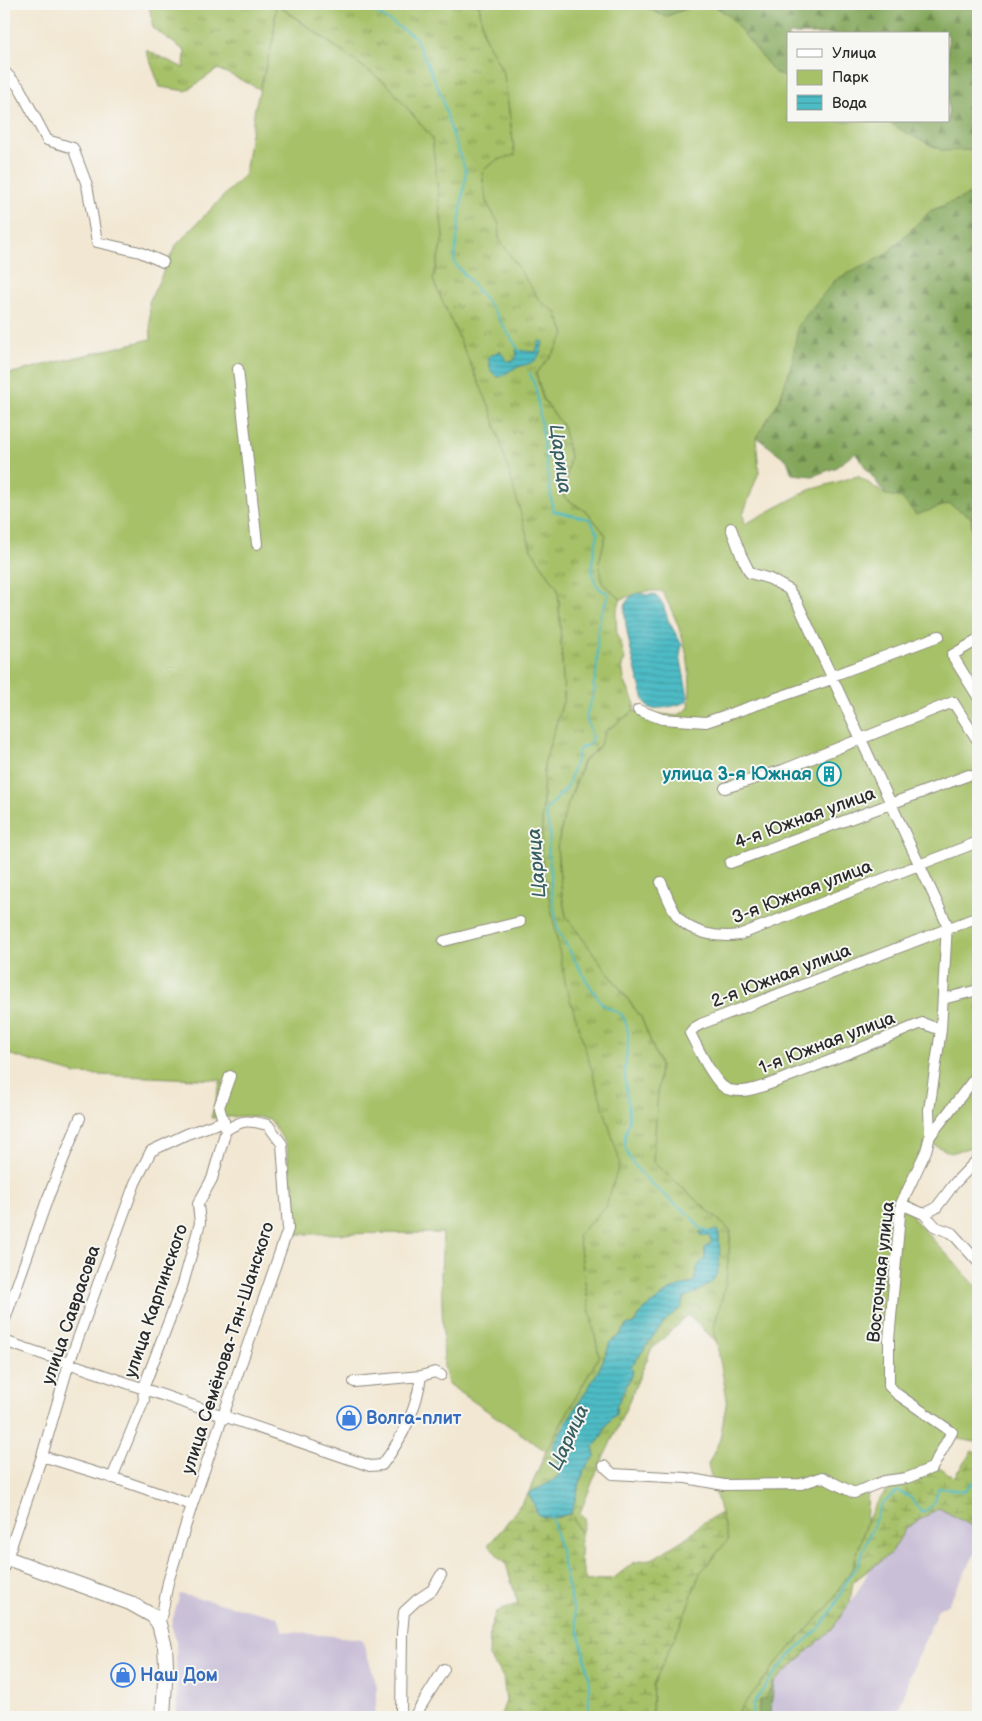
<svg xmlns="http://www.w3.org/2000/svg" width="982" height="1721" font-family="'Balsamiq Sans',sans-serif">
	<style>
		.industrial { fill: #c9bfd7 }
		.grass { fill: url(#grass-tufts); stroke: #687649 }
		.forest { fill: url(#forest-firs); stroke: #586944 }
		.wetland { fill: url(#wetland-marsh); stroke: #687649 }
		.green { fill: #a6c167; stroke: #687649 }
		.water { fill: url(#water-rules); stroke: #3c7478 }
		.lines { fill: none; stroke-linecap: round; stroke-linejoin: round }
		.stream { stroke: #4ebcc6; stroke-width: 2 }
		.minor-casing { stroke: #8e897e; stroke-width: 12 }
		.major-casing { stroke: #8e897e; stroke-width: 16 }
		.minor { stroke: #fff; stroke-width: 10 }
		.major { stroke: #fff; stroke-width: 14 }
		.labels { text-anchor: middle; dominant-baseline: central; stroke-width: 4; stroke-linejoin: round; paint-order: stroke }
		.culture-label { font-size: 18px; font-weight: bold; fill: #0d838f; stroke: #f6f6f2; text-anchor: end }
		.street-label { font-size: 18px; fill: #2b2b2b; stroke: #f6f6f2 }
		.shop-label { font-size: 18px; font-weight: bold; fill: #366cbe; stroke: #f6f6f2; text-anchor: start }
		.water-label { font-size: 19px; font-style: italic; fill: #375e61; stroke: #f6f6f2 }
	</style>
	<defs>
		<pattern id="grass-tufts" width="24" height="20" patternUnits="userSpaceOnUse" patternTransform="scale(1.25)"><rect width="24" height="20" fill="#a6c167"/><path d="M3 7l-1-3M5 7V3M7 7l1-3M15 17l-1-3M17 17v-4M19 17l1-3" fill="none" stroke="#879d55"/></pattern>
		<pattern id="forest-firs" width="22" height="20" patternUnits="userSpaceOnUse" patternTransform="scale(1.25)"><rect width="22" height="20" fill="#84a75c"/><path d="M5 1l3.5 6h-7zM16 11l3.5 6h-7z" fill="#6c884c"/></pattern>
		<pattern id="wetland-marsh" width="20" height="14" patternUnits="userSpaceOnUse" patternTransform="scale(1.25)"><rect width="20" height="14" fill="#a6c167"/><path d="M1 5h8M5 5V1M11 12h8M15 12V8" fill="none" stroke="#879d55"/></pattern>
		<pattern id="water-rules" width="6" height="5" patternUnits="userSpaceOnUse" patternTransform="scale(1.25)"><rect width="6" height="5" fill="#4ebcc6"/><path d="M0 2.5h6" fill="none" stroke="#4199a1"/></pattern>
	</defs>
	<rect width="100%" height="100%" fill="#f6f6f2"/>
	<filter id="ink" filterUnits="userSpaceOnUse"><feTurbulence type="fractalNoise" baseFrequency=".02" numOctaves="2"/><feDisplacementMap in="SourceGraphic" scale="10" xChannelSelector="R" yChannelSelector="G"/><feConvolveMatrix kernelMatrix="1 2 1 2 8 2 1 2 1" color-interpolation-filters="sRGB"/></filter>
	<filter id="wash" filterUnits="userSpaceOnUse"><feTurbulence type="fractalNoise" baseFrequency=".0096" numOctaves="4" result="noise"/><feDisplacementMap in="SourceGraphic" scale="20" xChannelSelector="R" yChannelSelector="G"/><feGaussianBlur stdDeviation="1.12" result="paint"/><feColorMatrix in="noise" values="0 0 0 0 0 0 0 0 0 0 0 0 0 0 0 0 0 1.4 0 .05"/><feComposite in="paint" operator="in"/></filter>
	<g filter="url(#wash)">
		<rect width="100%" height="100%" fill="#f2e7d2"/>
		<path class="industrial" d="M939,1508L969,1525H978V1548L948,1604L938,1609L909,1677L897,1717H768L770,1716L774,1682L833,1628L858,1591L869,1570L891,1553L906,1528Z
			M180,1594L278,1617L283,1631L362,1639L377,1686L375,1717H177L176,1640L171,1625Z"/>
		<path class="grass" d="M149,4H276L274,37L260,89L218,69L186,91L160,87L146,50L184,68L185,51L153,28Z
			M277,4H479L484,35L504,74L515,156L497,160L486,201L499,224V238L540,301L556,312L565,334L552,355L536,374L543,399L563,426L570,456L564,497L588,513L606,535L599,562L603,583L621,599L616,613L617,636L621,643L625,660L622,664L624,680L635,704L634,711L606,731L599,747L583,761L565,813L557,848L562,895L566,916L641,1017L660,1065L653,1162L731,1231L726,1283L714,1328L717,1342L688,1315L651,1350L617,1429L596,1473L580,1513L585,1519L581,1535L571,1513L584,1470L595,1457L593,1447C606,1436 602,1425 616,1414V1407L633,1372L630,1366C649,1346 657,1324 681,1308L684,1298L719,1246V1234L717,1231L701,1232L709,1236L712,1242L705,1248V1258L698,1266L694,1282L670,1290L643,1311L632,1325L628,1324L620,1335L610,1342C599,1381 569,1412 552,1448L557,1459L561,1472C553,1484 540,1486 528,1494L546,1451L599,1356L588,1302L578,1235L606,1206L541,856L544,764L564,698L558,589L531,549L513,491L460,341L433,280L443,237L388,85Z"/>
		<path class="forest" d="M638,4H699L665,17Z
			M712,4H978V150L943,151L908,134L887,121H948V34H788V78L775,73L730,17Z
			M978,191V558L973,549L971,517L949,504L916,515L902,498L886,495L855,453L835,468L813,476L792,474L787,460L756,437L779,401L792,362L797,325L835,280L885,255L930,211Z
			M774,1682L770,1716L768,1717H757L760,1700L766,1697Z"/>
		<path class="wetland" d="M972,1451L978,1454V1525H970L939,1508L906,1528L891,1553L853,1582L850,1602L833,1628L774,1682L766,1698L760,1700L757,1717H734L779,1660L828,1607L853,1567L866,1523L874,1507L888,1488L935,1465L954,1477Z
			M528,1494L533,1501L537,1514L558,1518L571,1513L581,1535L580,1558L586,1581L614,1578L633,1563L654,1558L687,1537L702,1523L721,1513L728,1540L700,1573L683,1619L653,1685L652,1717H500L506,1701L503,1677L489,1657L490,1628L496,1612L518,1604L506,1564L488,1545L503,1528Z"/>
		<path class="green" d="M276,4L388,85L432,138L443,237L433,280L491,410L531,549L558,589L564,698L544,764L541,856L566,986L620,1162L606,1206L578,1235L588,1302L599,1356L546,1451L448,1384L444,1366L441,1273L443,1233L295,1234L287,1146L270,1119L247,1116L211,1118L221,1080L76,1074L4,1053V375L151,339L149,302L176,245L245,174L255,107L274,37Z
			M479,4H638L665,17L699,4H712L730,17L775,73L788,78V121H887L908,134L943,151L978,150V191L930,211L885,255L835,280L798,325L792,362L779,401L756,437L759,472L743,514L745,524L809,490L858,476L886,495L902,498L916,515L949,504L971,517L973,549L978,558V1145L951,1153L926,1141L904,1197L914,1219L978,1288V1440L975,1442L953,1438L935,1465L868,1490L866,1523L853,1567L828,1607L779,1660L734,1717H652L653,1685L683,1619L700,1573L728,1540L708,1465L720,1439L727,1399L714,1328L726,1283L731,1231L653,1162L660,1065L641,1017L566,916L562,895L557,848L565,813L584,761L599,747L606,731L634,711L677,716L689,708C693,662 683,631 662,591H647L621,599L603,584L599,562L606,535L588,513L564,497L570,456L563,426L543,399L536,373L552,355L565,334L556,312L540,301L499,238V224L486,201L482,171L497,160L515,155L504,74L484,35Z"/>
		<path class="water" d="M539,341L543,342C538,368 530,361 511,370C505,374 504,376 497,377L491,371L488,357L500,351L507,361H514L517,355L516,350L536,352Z
			M637,593L648,595L654,594L663,604L668,620L682,645L680,655L688,697L686,702C673,707 662,709 649,708L644,700C639,682 620,618 626,603C628,598 633,595 637,593Z
			M717,1230L719,1234C719,1250 724,1272 709,1284C702,1290 692,1294 684,1298L681,1308C657,1324 649,1346 631,1366L633,1372L616,1407V1415C602,1425 606,1436 593,1447L595,1457L584,1470L571,1513C559,1517 548,1521 537,1514L533,1501L528,1494C540,1486 553,1484 561,1472L557,1459L552,1448C569,1412 599,1380 610,1342L620,1335L628,1324L633,1325L643,1311L670,1290L694,1282L698,1266L705,1258V1248L712,1242L709,1236H702L700,1232Z"/>
		<g class="lines">
			<path class="stream" d="M362,4L415,37L442,97L450,127L466,172L454,262L492,308L520,352
				M530,373L536,389L553,511L590,519L598,534C594,549 587,575 599,588C601,590 606,592 609,594C606,602 602,609 600,617C594,638 601,665 593,685L595,689L586,716L592,738L589,745L580,748L567,788L545,811L550,833L548,852L551,875V889L558,930C572,954 584,980 601,1002C611,1014 622,1006 627,1027C631,1041 625,1058 625,1072C624,1086 629,1100 629,1114C630,1123 625,1131 625,1140C623,1167 669,1198 688,1214
				M691,1217L700,1228L710,1232
				M552,1516L589,1677V1717
				M750,1717L752,1715L754,1703L771,1678L797,1648L819,1629L834,1607L850,1575L858,1565L881,1505L897,1491L910,1497L922,1512C933,1508 937,1500 938,1488L965,1491L978,1477"/>
		</g>
	</g>
	<g filter="url(#ink)">
		<g class="lines">
			<g class="minor-casing">
				<path id="minor" d="M4,71L19,87L47,140L73,148L87,185L97,242L140,252L163,262
					M238,369L257,544
					M731,528L741,555L750,573L770,579L788,589L797,602L947,924L941,1030L929,1110L930,1136
					M978,640L952,655L978,697
					M638,710L662,719L706,722L829,680L832,676L939,636
					M725,788L783,770L953,702L978,741
					M730,863L969,775
					M661,882C666,893 671,908 678,917C691,934 720,938 739,935L978,842
					M444,941L520,922
					M943,999L978,990
					M941,1030L922,1023C881,1040 840,1057 798,1073C781,1079 762,1089 743,1091C738,1091 729,1091 725,1088C714,1082 696,1045 690,1033L694,1028L701,1024L978,917
					M901,1204L924,1214L936,1227L952,1233L978,1262
					M924,1214L936,1208L954,1184L978,1159
					M4,1322L47,1200L80,1118
					M4,1341L370,1466L382,1465C402,1439 417,1409 421,1376
					M354,1382L421,1376L435,1372L441,1375
					M42,1456L123,1481L192,1505
					M604,1466L613,1474L686,1478L724,1485L801,1484L822,1477L854,1493L884,1481L907,1478L932,1468L952,1432L897,1394L889,1386V1340L901,1204L926,1151L930,1136L978,1074
					M112,1478L144,1400L143,1389L183,1284L200,1223L198,1204L212,1179L226,1130L219,1107L230,1076
					M4,1567L42,1456L69,1363L135,1183L151,1151L187,1134L224,1121
					M159,1624L163,1609L168,1582L192,1505L288,1229L282,1144L268,1125C249,1120 243,1119 226,1130
					M4,1714L15,1717
					M401,1717L402,1633L404,1612L417,1600L432,1590L441,1575
					M414,1717L444,1669"/>
			</g>
			<g class="major-casing">
				<path id="major" d="M4,1557L130,1603L153,1616L159,1624L165,1647L166,1664L163,1717"/>
			</g>
			<use href="#minor" class="minor"/>
			<use href="#major" class="major"/>
		</g>
	</g>
	<defs>
		<g id="building-ring" transform="scale(1.25)"><circle r="9.5" fill="#f6f6f2" stroke="#0f9aa8" stroke-width="1.5"/><path d="M-4-6H4V6H1V3H-1V6H-4ZM-2.5-4.3h1.7v1.8h-1.7ZM.8-4.3h1.7v1.8H.8ZM-2.5-1h1.7V.8h-1.7ZM.8-1h1.7V.8H.8Z" fill="#0f9aa8"/></g>
		<g id="shop-ring" transform="scale(1.25)"><circle r="9.5" fill="#f6f6f2" stroke="#3f7fe0" stroke-width="1.5"/><path d="M-5-2.5h2.3a2.7 3.5 0 0 1 5.4 0H5L5.5 6h-11ZM-1.5-2.5h3a1.5 2.3 0 0 0-3 0Z" fill="#3f7fe0"/></g>
	</defs>
	<g fill-rule="evenodd">
		<use href="#building-ring" x="829" y="774"/>
		<use href="#shop-ring" x="349" y="1418"/>
		<use href="#shop-ring" x="123" y="1675"/>
	</g>
	<g class="labels">
		<g class="culture-label">
			<text x="812" y="774">улица 3-я Южная</text>
		</g>
		<g class="street-label">
			<text transform="translate(805 818) rotate(-20)">4-я Южная улица</text>
			<text transform="translate(802 892) rotate(-21)">3-я Южная улица</text>
			<text transform="translate(781 976) rotate(-21)">2-я Южная улица</text>
			<text transform="translate(827 1043) rotate(-21)">1-я Южная улица</text>
			<text transform="translate(881 1272) rotate(-84)">Восточная улица</text>
			<text transform="translate(156 1301) rotate(-71)">улица Карпинского</text>
			<text transform="translate(71 1315) rotate(-71)">улица Саврасова</text>
			<text transform="translate(228 1348) rotate(-72)">улица Семёнова-Тян-Шанского</text>
		</g>
		<g class="shop-label">
			<text x="366" y="1418">Волга-плит</text>
			<text x="140" y="1675">Наш Дом</text>
		</g>
		<g class="water-label">
			<text transform="translate(560 459) rotate(82)">Царица</text>
			<text transform="translate(537 863) rotate(-95)">Царица</text>
			<text transform="translate(569 1438) rotate(-65)">Царица</text>
		</g>
	</g>
	<rect width="982" height="1721" fill="none" stroke="#f6f6f2" stroke-width="20"/>
	<rect x="787" y="32" width="162" height="90" fill="#f6f6f2" stroke="#a5a5a2"/>
	<rect x="797" y="49" width="25" height="8" fill="#ffffff" stroke="#a5a5a2"/>
	<text x="832" y="58" font-size="15" fill="#2b2b2b">Улица</text>
	<rect x="797" y="70" width="25" height="15" fill="#a6c167" stroke="#a5a5a2"/>
	<text x="832" y="82" font-size="15" fill="#2b2b2b">Парк</text>
	<rect x="797" y="95" width="25" height="15" fill="url(#water-rules)" stroke="#a5a5a2"/>
	<text x="832" y="108" font-size="15" fill="#2b2b2b">Вода</text>
</svg>
